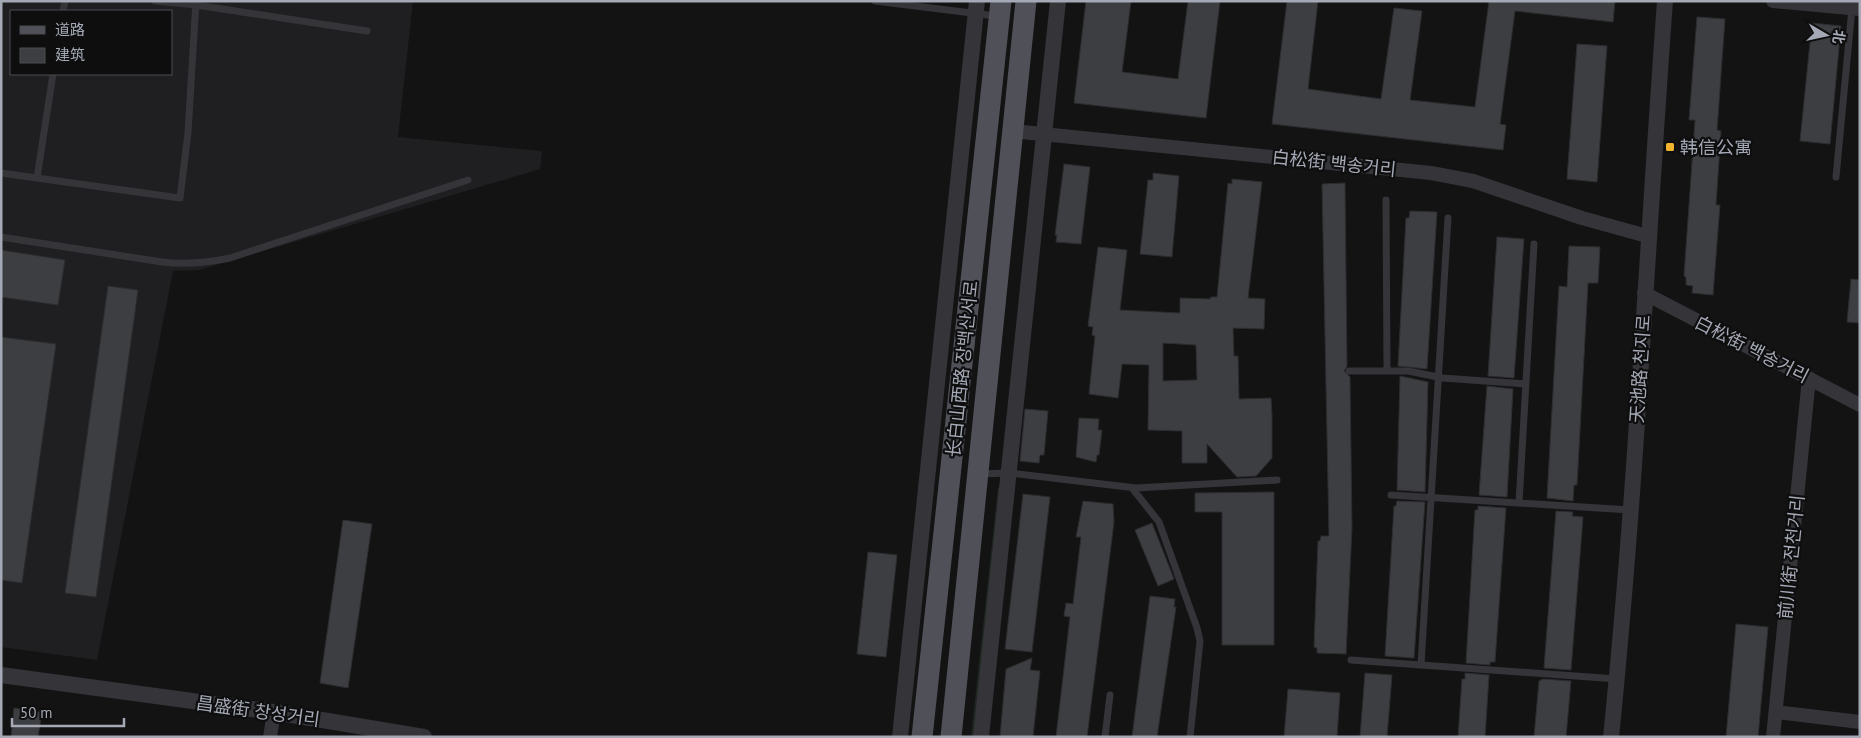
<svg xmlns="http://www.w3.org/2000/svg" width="1861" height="738" font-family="'PT Sans','Noto Sans SC','Noto Sans KR',sans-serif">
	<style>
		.built { fill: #1f1f21; fill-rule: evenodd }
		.green { fill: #1f2720 }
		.building { fill: #3d3e41; stroke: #2d2d30; fill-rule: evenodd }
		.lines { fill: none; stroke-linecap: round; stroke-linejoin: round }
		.service { stroke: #343439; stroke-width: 7 }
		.minor { stroke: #343439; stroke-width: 14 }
		.tertiary { stroke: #343439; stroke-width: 16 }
		.primary { stroke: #505158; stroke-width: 21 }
		.poi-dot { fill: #f1b32e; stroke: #0e0e0f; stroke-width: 2 }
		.labels { text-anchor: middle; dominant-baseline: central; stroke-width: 4.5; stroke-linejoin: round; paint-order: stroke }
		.poi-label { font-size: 18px; fill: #a4a9b5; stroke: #0e0e0f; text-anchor: start }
		.street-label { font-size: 18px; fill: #a4a9b5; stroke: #0e0e0f }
	</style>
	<rect width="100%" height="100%" fill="#131314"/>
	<path class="built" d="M1,1H413L398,137L542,151L540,169L199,270L173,271L97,660L1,647ZM11,11H171V74H11Z"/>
	<path class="green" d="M1000,486L977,737H971L998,488Z"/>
	<path class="building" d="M1086,1H1131L1122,72L1178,79L1188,1H1220L1206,118L1074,103Z
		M1287,1H1318L1308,89L1381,99L1394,8L1422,11L1410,100L1475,107L1489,1H1615L1613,22L1515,11L1500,124L1506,125L1503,150L1272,124Z
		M1697,17L1725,19L1717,130L1721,131L1716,205H1720L1713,295L1692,293L1693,286L1686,285V277L1684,276L1695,120H1689Z
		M1812,23L1841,26L1830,144L1800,141Z
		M1577,44L1607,46L1597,182L1567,179Z
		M1064,164L1090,167L1081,244L1056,242L1057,235H1055Z
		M1153,173L1179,176L1172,257L1140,254L1148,180H1153Z
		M1232,179L1262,182L1248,298L1265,299L1264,329L1233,328L1234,356H1238L1239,399L1271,398L1272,415V458L1256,476L1237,477L1207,444V463H1182V431L1148,430L1149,365L1122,364L1118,398L1089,394L1095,336L1092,335L1093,327L1088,326L1098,247L1127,250L1120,310L1180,313V298L1210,299L1211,297H1217L1228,183L1232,184ZM1163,343L1196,345L1197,380L1163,381Z
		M1345,183L1347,366L1344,371L1350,377L1352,528L1346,654L1317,653V648L1314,647L1318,541H1320L1321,536H1329L1322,184Z
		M1410,211L1437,212L1427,369L1398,366L1406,218H1409Z
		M1497,237L1524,239L1514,378L1488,376Z
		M1569,246L1600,247L1598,283H1588L1577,485H1574L1573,501L1547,498L1559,286L1567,287Z
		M1,250L65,260L58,305L1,297Z
		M1851,279L1860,280V323L1847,322Z
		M108,286L138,290L96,597L65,593Z
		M1,337L56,344L22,583L1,580Z
		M1400,376L1428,382L1425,492L1397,490Z
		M1487,386L1513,389L1507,497L1479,495Z
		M1025,409L1048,411L1044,455H1040L1039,463L1020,461Z
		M1079,418L1099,419L1098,430H1102L1099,455H1097L1096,462L1076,457Z
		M1274,492V645H1222V512H1195V493Z
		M1023,494L1050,497L1032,652L1005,649Z
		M1083,501L1113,504L1114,522L1087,737H1056L1070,617L1064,616L1066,603L1073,604L1081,537H1076Z
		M1397,501L1425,502L1414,658L1385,656L1394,506H1396Z
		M1478,506L1506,508L1495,662H1490V665L1466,663L1475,510H1478Z
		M1556,511L1573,512L1572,516L1583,517L1571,670L1544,668Z
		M343,520L372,524L348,688L320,683Z
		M1152,523L1174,579L1158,586L1135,530Z
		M868,552L897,555L886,657L857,654Z
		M1150,596L1175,599L1174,607H1176L1157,737H1132Z
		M1736,624L1768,627L1758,737H1726Z
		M1032,658L1030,670L1040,671L1033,737H1000L1006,669Z
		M1365,673L1392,675L1387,737H1360Z
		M1465,673L1489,675L1485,737H1458L1462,679H1465Z
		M1543,679L1571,681L1566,737H1534L1539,681Z
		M1288,689L1340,693L1337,737H1284Z
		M14,708L42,712L38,737H11Z"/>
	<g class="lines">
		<path class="service" d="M155,1L196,5L367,31
			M875,1L996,16
			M63,11L65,1
			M1,173L180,198L188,133L196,1
			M1836,177L1852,8
			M37,178L53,74
			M1386,200L1387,371
			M1,237L162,262C186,265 206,263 230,258L468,180
			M1349,371H1408L1443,378L1526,384
			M979,474L1009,473L1136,488L1277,480
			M1132,488L1159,522L1197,628L1200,641L1190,737
			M1391,495L1630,510
			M1519,503L1534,244
			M1351,660L1617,679
			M1421,665L1448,218
			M1105,737L1110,695"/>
		<path class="minor" d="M1773,1L1860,9
			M1012,131L1431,173L1473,181L1582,218L1647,236
			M1644,293L1860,405
			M1776,712L1860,722
			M270,737L274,712
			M1773,737L1809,378"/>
		<path class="tertiary" d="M1,675L274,712L424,737
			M900,737L977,1
			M981,737L1058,1
			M1611,737C1636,492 1647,246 1665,1"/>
		<path class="primary" d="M922,737L1001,1
			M951,737L1026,1"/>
	</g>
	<rect class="poi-dot" x="1665" y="142" width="10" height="10" rx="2.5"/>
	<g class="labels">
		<g class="poi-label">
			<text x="1680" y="147">韩信公寓</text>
		</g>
		<g class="street-label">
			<text transform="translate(1334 163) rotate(6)">白松街 백송거리</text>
			<text transform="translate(1752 349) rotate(27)">白松街 백송거리</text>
			<text transform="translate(962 369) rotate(-84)">长白山西路 장백산서로</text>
			<text transform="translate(1640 369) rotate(-86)">天池路 천지로</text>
			<text transform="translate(1791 557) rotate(-84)">前川街 전천거리</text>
			<text transform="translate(258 711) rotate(8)">昌盛街 창성거리</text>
		</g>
	</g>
	<rect width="1861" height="738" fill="none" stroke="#a4a9b5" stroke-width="5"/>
	<rect x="10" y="10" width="162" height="65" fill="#0e0e0f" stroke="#4a4c51"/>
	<rect x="20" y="26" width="25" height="8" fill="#505158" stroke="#4a4c51"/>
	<text x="55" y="35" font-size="15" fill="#a4a9b5">道路</text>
	<rect x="20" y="48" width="25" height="15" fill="#3d3e41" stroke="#4a4c51"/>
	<text x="55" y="60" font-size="15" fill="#a4a9b5">建筑</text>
	<g transform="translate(1826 35) rotate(99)" stroke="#0e0e0f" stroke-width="4" paint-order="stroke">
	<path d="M0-4L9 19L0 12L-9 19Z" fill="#a4a9b5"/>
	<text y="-8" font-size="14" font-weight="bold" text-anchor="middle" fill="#a4a9b5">北</text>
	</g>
	<path d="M12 718v8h112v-8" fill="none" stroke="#a4a9b5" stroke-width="2.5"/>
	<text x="20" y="718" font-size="15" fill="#a4a9b5" stroke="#0e0e0f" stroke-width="4" paint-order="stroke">50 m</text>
</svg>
